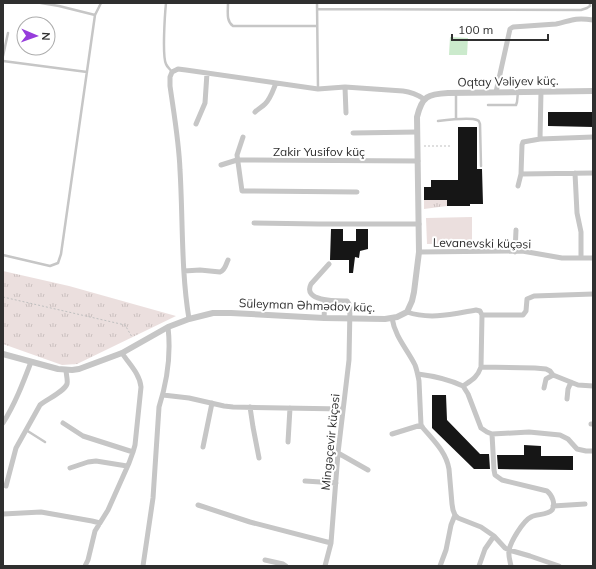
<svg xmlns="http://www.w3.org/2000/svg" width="596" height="569" font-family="Mulish,sans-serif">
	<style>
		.grass { fill: url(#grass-tufts) }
		.garden { fill: #ebdfde }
		.water { fill: #cbeacc }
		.building { fill: #161616 }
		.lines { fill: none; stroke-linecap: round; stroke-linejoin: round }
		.path { stroke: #bfbfbf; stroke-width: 1; stroke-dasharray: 2 2; stroke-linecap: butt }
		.service { stroke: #c6c6c6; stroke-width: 2.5 }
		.minor { stroke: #c6c6c6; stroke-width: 5 }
		.tertiary { stroke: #c6c6c6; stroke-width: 6 }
		.labels { text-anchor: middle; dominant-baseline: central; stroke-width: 4; stroke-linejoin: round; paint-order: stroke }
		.street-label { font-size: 12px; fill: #2f2f2f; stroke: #fff }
	</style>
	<defs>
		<pattern id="grass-tufts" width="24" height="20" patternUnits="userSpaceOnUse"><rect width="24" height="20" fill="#ebdfde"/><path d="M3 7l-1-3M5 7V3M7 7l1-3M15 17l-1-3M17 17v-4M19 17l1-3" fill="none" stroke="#cac0bf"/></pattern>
	</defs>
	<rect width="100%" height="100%" fill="#fff"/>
	<path class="grass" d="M424,200H447V206L424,209Z
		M3,271L69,286L176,316L77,364L62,365L3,344Z"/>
	<path class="garden" d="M472,217V243L427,244L426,218Z"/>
	<path class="water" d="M450,37L468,38L467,55H449Z"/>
	<path class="building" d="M548,112H593V127L548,126Z
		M458,127H477V169H482L483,204H470V206H447V200H424V187H431V180H458Z
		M331,229H343V241H356V229H368V249L360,251L359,258L355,257L353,273H349V260H330Z
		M432,395H446L447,420L480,454H489L490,469H474L432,428Z
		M524,445L541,446V456H573V470L498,469L497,455H524Z"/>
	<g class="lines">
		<path class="path" d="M424,146H451
			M3,297L125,325L132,337"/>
		<path class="service" d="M41,3L59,6L95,15
			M166,3C165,13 162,56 166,64C167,67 170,69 172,72
			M228,3C228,12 226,21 233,26H317
			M317,3L318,88
			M317,9L581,10L587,8L590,6V3
			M3,56L8,33
			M3,61L87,72
			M456,93V119
			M488,105H516L517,102L518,92
			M438,121C446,120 470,117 477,120C480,121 479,122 480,124L481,166
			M3,255L50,266L58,263L61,254L95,15L101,3
			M26,430L45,442"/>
		<path class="minor" d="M345,87L346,113
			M496,92L510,29L513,27L556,24C562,23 567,21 572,20C579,18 587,19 593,20
			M255,112C258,109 262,107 265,104C271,98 273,90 276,83
			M196,124L205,103L207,73
			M353,133L417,132
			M243,137L237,155L242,191L357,192
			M540,139L541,91
			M221,165L237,160L418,161
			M575,173L577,213L581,232V258
			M521,174L593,173
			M518,186L521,174L522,145L523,142L540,139L593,137
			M254,223L319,224H419
			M419,252L522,251L562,258H593
			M515,252L516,230
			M184,271L200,270L220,272C225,271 226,264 228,260
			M407,312C430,320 453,314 476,310L480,311L482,315L481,367C477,378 472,380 463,386C448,379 434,376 418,374
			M482,315H523L526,311L527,299L534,296L593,294
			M324,318L325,301
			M392,318C395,337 407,349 415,365C417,370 418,376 419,381L421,425L423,428C434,441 446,452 449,469L452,504L453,510L455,515L458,518L481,527L494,536L505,548L509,550L530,556L559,566
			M189,319C181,271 183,219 180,170C179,142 174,114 170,86V77L172,72L178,69L186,70L318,89L345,87L403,91C412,92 418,95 424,99
			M481,367L535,368L546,369L550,371L553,375L578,385L593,386
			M463,386L468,394L481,428L487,432L492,434L529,432L560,435L568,439L577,449L586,451H593
			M544,388L546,379L553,375
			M163,395L189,398L224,406L233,407L343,409
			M567,399L568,389L571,382
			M250,407L253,427L259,458
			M3,423C15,404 23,383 31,362
			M63,423L83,436L133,452
			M591,424H593
			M392,434L421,425
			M492,434L494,470L495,475L502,480L547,491C552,495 556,504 552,510C548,515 536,514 531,517C523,521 511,541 509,550C508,555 510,561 511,566
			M288,442L290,408
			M203,447L212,403
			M338,453L368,470
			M70,468L88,462L96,461L127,466
			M305,481L336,483
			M6,486L16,448L40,405C47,399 64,392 67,384C68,380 66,374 66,370
			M198,505L250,522L331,543
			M553,506L585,504
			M3,514L41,512L92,521L100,523
			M265,560L283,564L286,566
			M85,566L88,560L95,531L108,510L129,463L133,452L135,445L141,387C140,374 129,364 122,353
			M143,566L153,498L159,407C167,382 171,353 168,327
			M325,566L331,543L338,453L349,360L350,307L349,304L347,301C338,301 302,302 311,284L329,264
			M440,566L446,550L451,525L455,515
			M479,566L485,549L494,536"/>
		<path class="tertiary" d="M3,354L58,369L72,370L79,369L122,353L168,327L189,319L213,313H231L324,318L385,319L397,317L407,312L412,301L414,292L419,252L417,117C422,96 428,94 448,93L593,91"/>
	</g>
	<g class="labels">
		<g class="street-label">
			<text transform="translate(508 81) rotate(-1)">Oqtay Vəliyev küç.</text>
			<text x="319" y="151">Zakir Yusifov küç</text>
			<text transform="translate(482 243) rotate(1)">Levanevski küçəsi</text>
			<text transform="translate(307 305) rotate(2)">Süleyman Əhmədov küç.</text>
			<text transform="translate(330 442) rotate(-84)">Mingəçevir küçəsi</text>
		</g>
	</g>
	<rect width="596" height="569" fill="none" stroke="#2f2f2f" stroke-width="8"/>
	<g transform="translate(36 36) rotate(92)"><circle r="19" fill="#ffffff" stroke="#acacac"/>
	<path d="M0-3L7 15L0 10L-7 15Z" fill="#963cdb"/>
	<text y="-6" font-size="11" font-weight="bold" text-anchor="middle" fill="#2f2f2f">N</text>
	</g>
	<path d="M452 34v6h96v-6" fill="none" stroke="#2f2f2f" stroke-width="2"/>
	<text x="458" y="34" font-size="12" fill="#2f2f2f" stroke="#ffffff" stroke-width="3" paint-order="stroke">100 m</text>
</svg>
